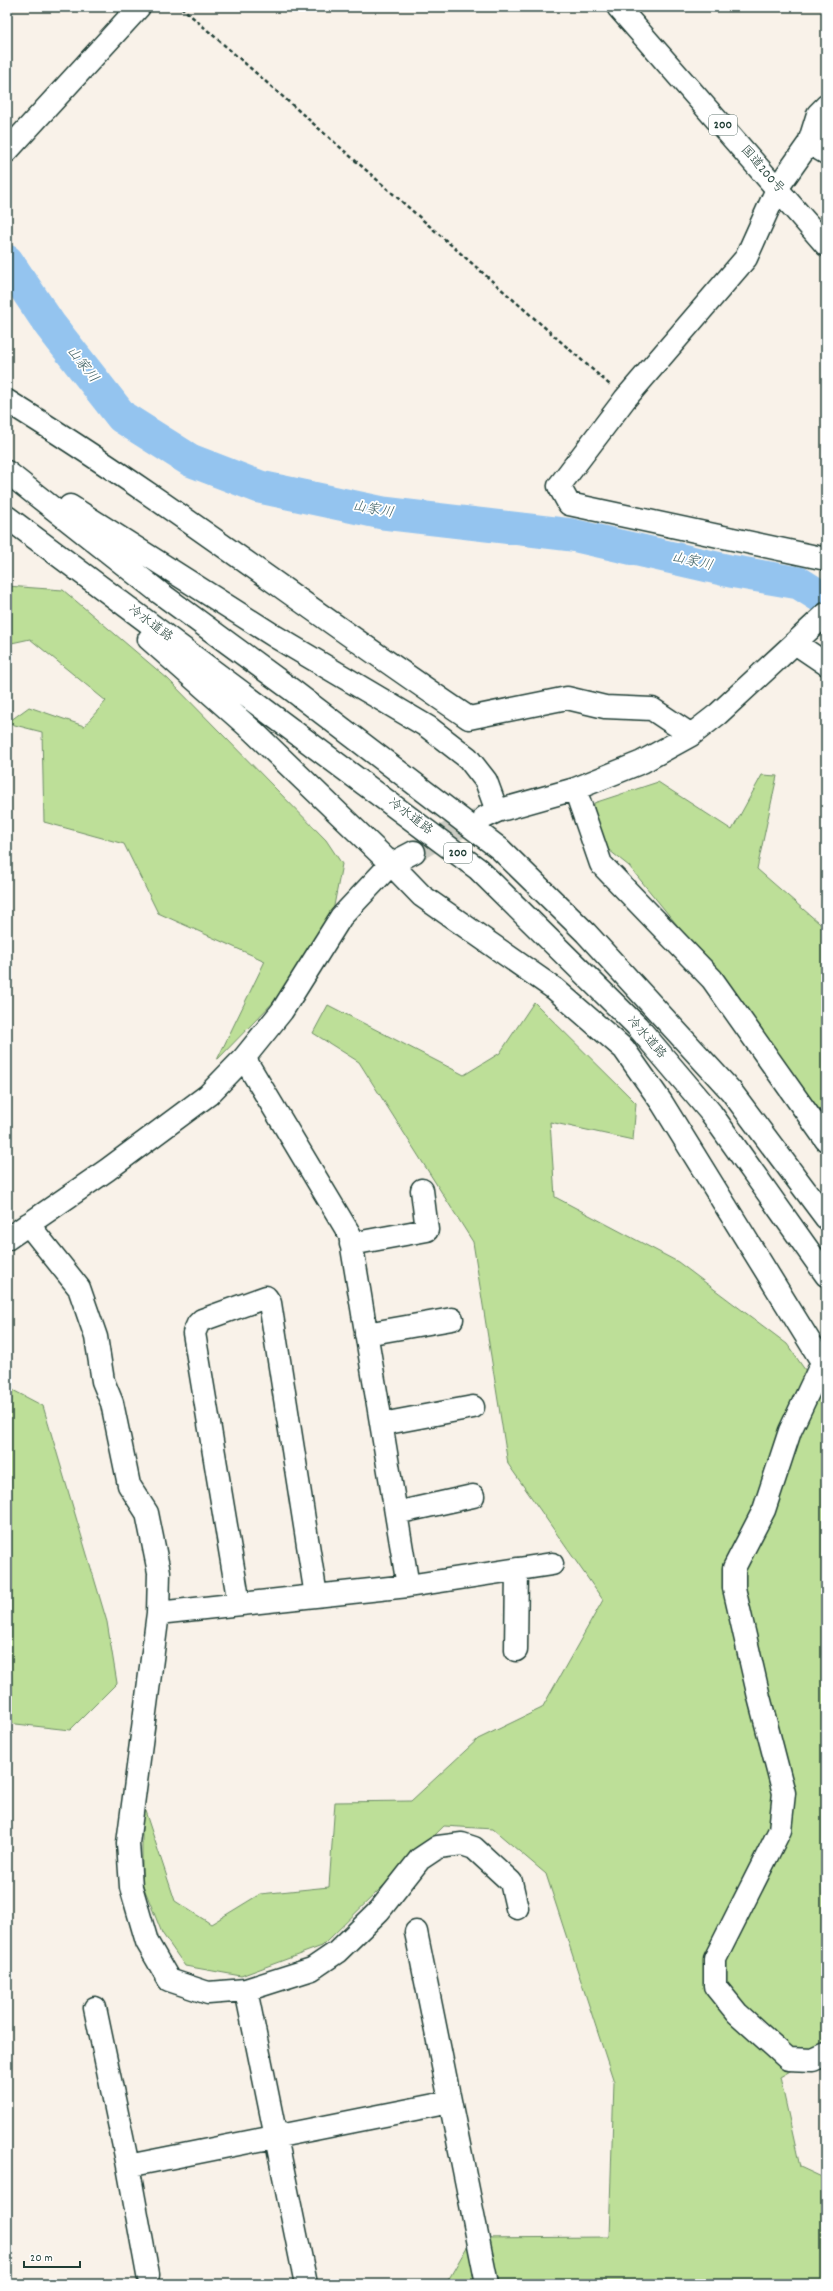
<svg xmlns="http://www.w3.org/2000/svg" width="833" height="2291" font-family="Dekko,'Klee One',sans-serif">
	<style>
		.green { fill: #bddf98; stroke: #6e8e66 }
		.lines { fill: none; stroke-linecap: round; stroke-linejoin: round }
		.river { stroke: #94c4ef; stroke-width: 33 }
		.minor-tunnel { stroke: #cdcec5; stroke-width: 22; stroke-dasharray: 22 11; stroke-linecap: butt }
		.minor-casing { stroke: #1f3d34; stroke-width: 25 }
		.highway-casing { stroke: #1f3d34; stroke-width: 25 }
		.path { stroke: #1f3d34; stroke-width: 2.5; stroke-dasharray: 4 3; stroke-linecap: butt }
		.minor { stroke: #fff; stroke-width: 22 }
		.highway { stroke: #fff; stroke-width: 22 }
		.labels { text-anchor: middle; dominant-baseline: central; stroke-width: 3.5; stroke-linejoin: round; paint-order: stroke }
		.shield { fill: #fff; stroke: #627771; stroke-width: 1 }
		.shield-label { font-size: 12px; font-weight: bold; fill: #1f3d34 }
		.street-label { font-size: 13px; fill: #1f3d34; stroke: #fff }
		.water-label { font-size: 14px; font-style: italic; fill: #3c5f63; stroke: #fff }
	</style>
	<rect width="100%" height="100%" fill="#f9f2e9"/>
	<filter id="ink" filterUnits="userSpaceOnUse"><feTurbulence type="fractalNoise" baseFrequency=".025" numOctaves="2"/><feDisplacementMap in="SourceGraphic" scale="8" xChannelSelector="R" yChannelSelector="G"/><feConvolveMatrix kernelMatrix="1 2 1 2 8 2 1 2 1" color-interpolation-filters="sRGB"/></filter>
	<g filter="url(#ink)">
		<path class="green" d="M7,586L63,590L168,679L326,840L342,864L333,911L289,986L217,1060L265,961L158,913L124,844L44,822L42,732L7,723L29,707L84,726L106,701L30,639L7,644Z
			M762,775L777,776L757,869L826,929V1118L730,990L629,866L595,839L594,803L658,782L732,830Z
			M534,1002L636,1103L633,1140L550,1122L555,1197L678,1262L787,1344L826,1400V2050L780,2077L800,2167L826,2179V2284H446L472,2238L609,2237L614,2082L546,1874L493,1829L444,1826L322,1946L241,1976L185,1966L162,1933L142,1883V1802L175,1901L211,1924L260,1894L329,1887L335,1802L411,1801L478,1739L542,1708L603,1600L508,1464L473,1242L359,1062L313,1033L328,1005L464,1075L500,1053Z
			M7,1387L43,1406L107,1622L117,1683L70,1730L7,1723Z"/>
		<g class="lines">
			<path class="river" d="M7,261L50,325L122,417L190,460L260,487L383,513L572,535L730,571L799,583L826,600"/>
			<path class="minor-tunnel" d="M414,852L448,833L484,817"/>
			<g class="minor-casing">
				<path id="minor" d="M826,106L818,114L809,143L778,187L746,258L625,399L559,486L569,504L826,559
					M809,143L826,153
					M7,151L139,7
					M7,401C166,499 314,614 469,718L567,698L605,707L652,709L691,735
					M795,643L826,664
					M575,789L601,864L712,979L826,1140
					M485,817L497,811L575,789L642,762L691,735L718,714L826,614
					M391,864L422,896L555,989L624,1049L662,1103L826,1368
					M244,1058L350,1235L408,1586
					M28,1224L79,1288L96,1337L103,1381L112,1403L129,1485L147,1513L159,1572L158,1613L128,1843L131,1887L147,1942L169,1980L208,1993L246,1990L312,1969L337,1952L379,1911L420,1859L438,1847L462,1844L474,1848L511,1882L517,1908
					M7,1239L107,1170L208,1095L244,1058L282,1011L341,917L391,864L414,852
					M351,1244L427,1230L422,1190
					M366,1334L452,1319
					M822,1363L790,1431L764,1510L734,1568V1588L759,1697L784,1793L780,1830L715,1959V1986L737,2013L788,2059L813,2060L826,2054
					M382,1424L473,1407
					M396,1513L473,1496
					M239,1604L194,1333L198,1324L202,1320L266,1297L270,1303L316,1596
					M158,1613L408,1586L552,1564
					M516,1650L517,1569
					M416,1932L487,2284
					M246,1990L306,2284
					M95,2008L128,2166L148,2275
					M128,2166L450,2102"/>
			</g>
			<g class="highway-casing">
				<path id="highway" d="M618,7L826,245
					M7,472L160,593L292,690L500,849L586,933L731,1091L826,1218
					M70,506L276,637L428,727L468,758L486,781L497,811
					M7,517L478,869L637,1026L711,1113L826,1275
					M149,639L254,732L391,864"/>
			</g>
			<path class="path" d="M181,7L610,385"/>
			<use href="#minor" class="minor"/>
			<use href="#highway" class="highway"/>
		</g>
	</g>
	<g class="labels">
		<g class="shield">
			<rect x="709" y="115" width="28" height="20" rx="3"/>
			<rect x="444" y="843" width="28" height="20" rx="3"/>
		</g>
		<g class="shield-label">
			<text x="723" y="125">200</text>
			<text x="458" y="853">200</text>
		</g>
		<g class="street-label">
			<text transform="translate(762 170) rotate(49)">国道200号</text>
			<text transform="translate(150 624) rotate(37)">冷水道路</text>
			<text transform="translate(410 817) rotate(37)">冷水道路</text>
			<text transform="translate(646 1038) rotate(48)">冷水道路</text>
		</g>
		<g class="water-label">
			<text transform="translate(82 365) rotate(52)">山家川</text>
			<text transform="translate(373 510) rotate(10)">山家川</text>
			<text transform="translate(692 562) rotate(13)">山家川</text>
		</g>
	</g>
	<rect width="833" height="2291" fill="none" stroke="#fff" stroke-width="24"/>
	<rect x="12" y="12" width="809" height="2267" fill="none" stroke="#1f3d34" stroke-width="1.5" filter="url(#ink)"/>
	<path d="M24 2261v6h56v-6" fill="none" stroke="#1f3d34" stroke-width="2"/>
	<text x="30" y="2261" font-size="12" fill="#1f3d34" stroke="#ffffff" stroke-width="3" paint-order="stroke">20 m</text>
</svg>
